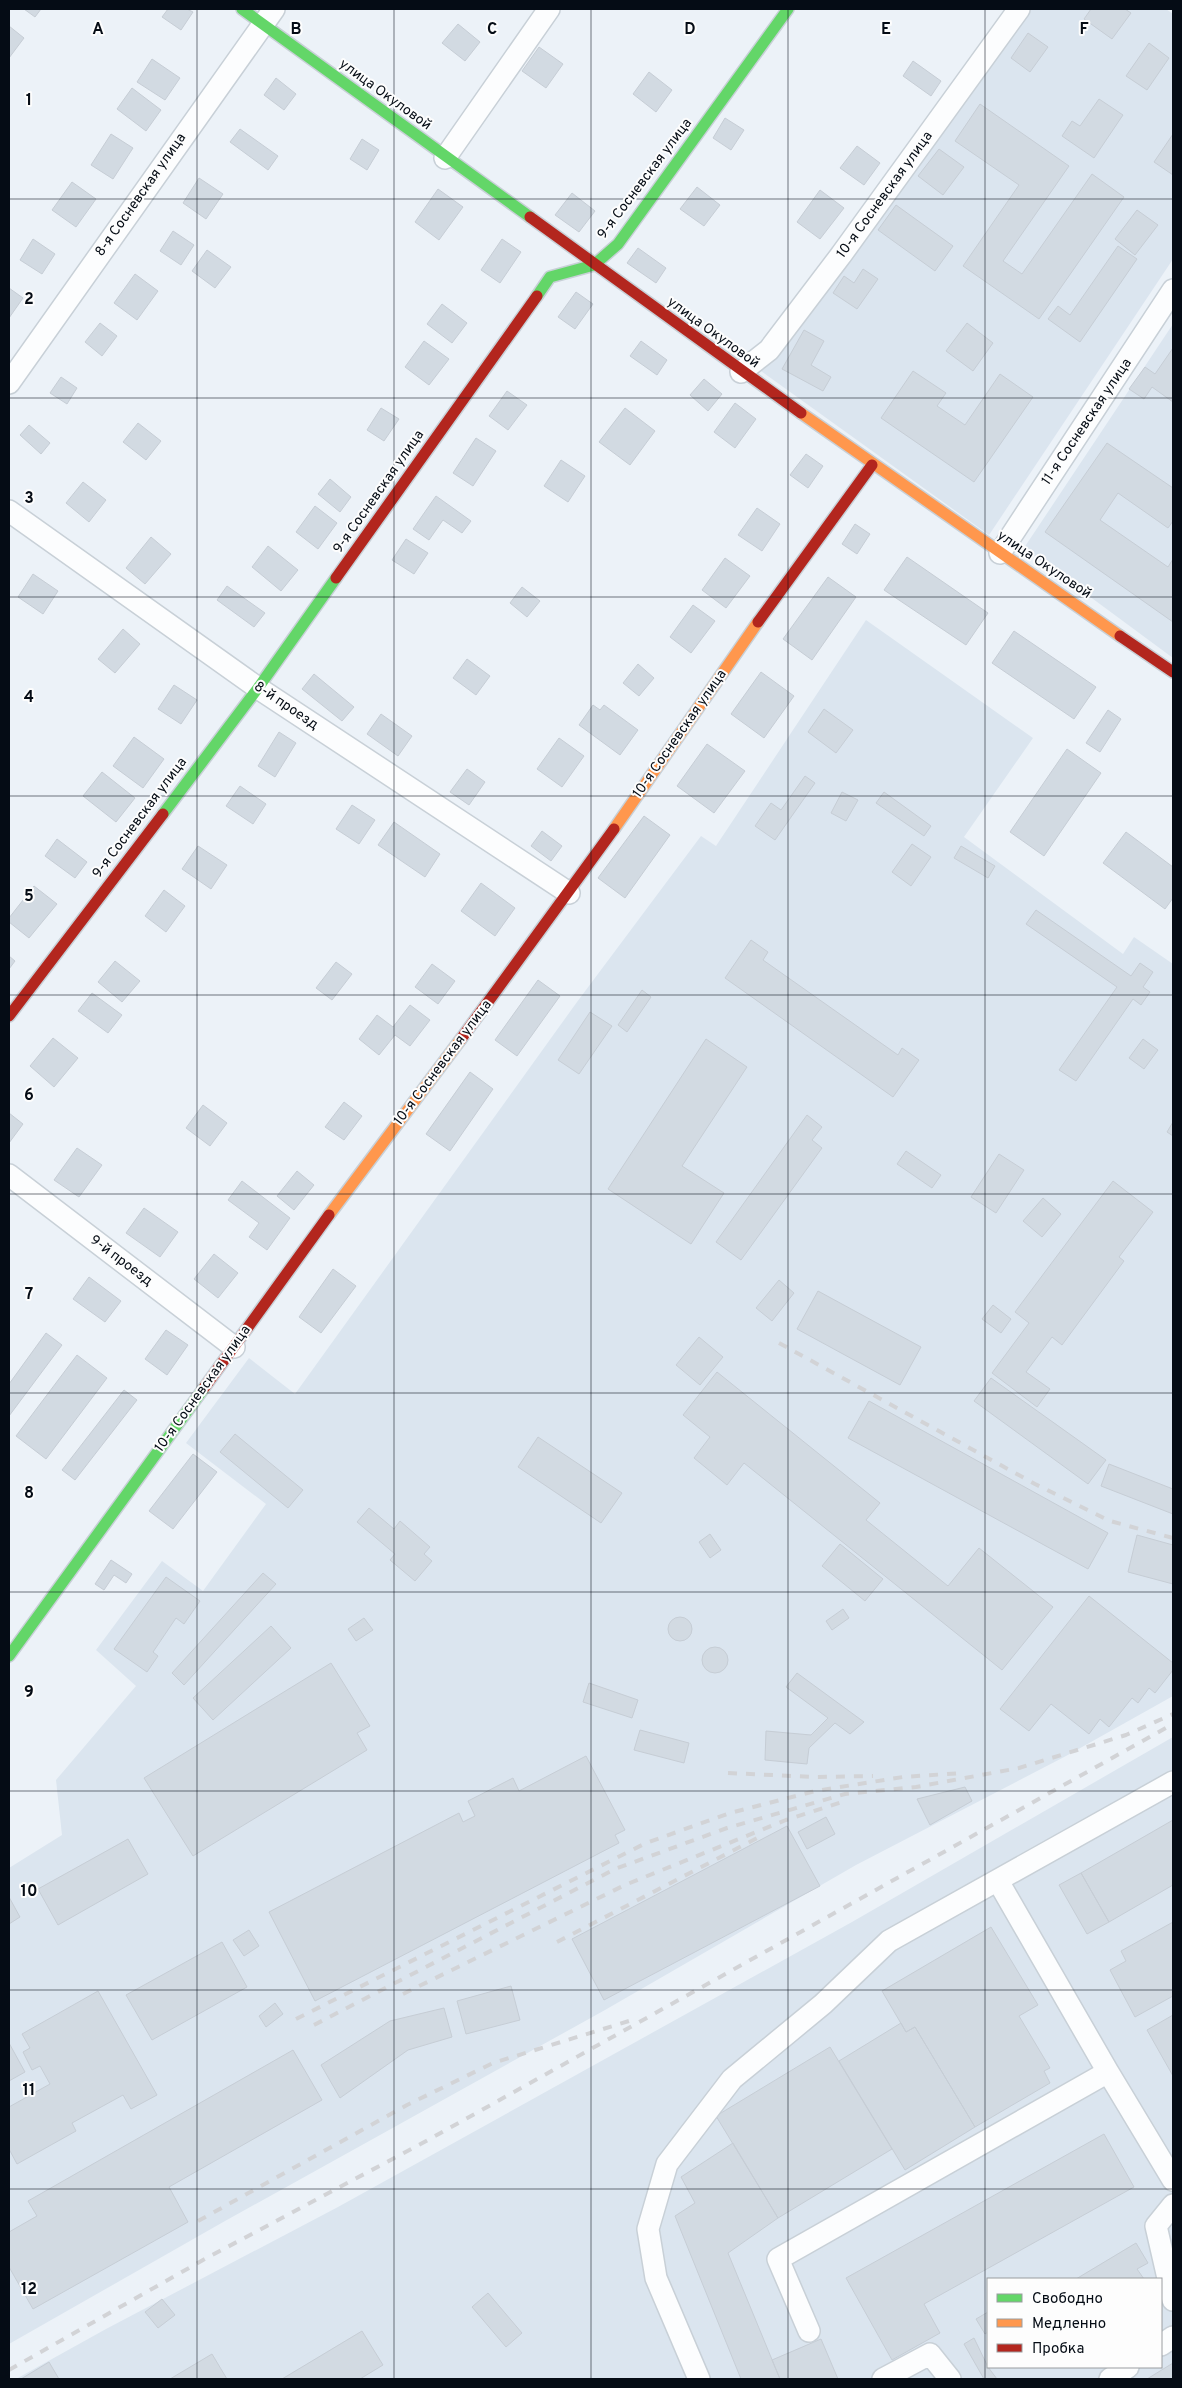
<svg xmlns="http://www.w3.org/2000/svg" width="1182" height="2388" font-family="Overpass,sans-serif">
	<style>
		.built { fill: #dbe5ef; fill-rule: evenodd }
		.building { fill: #d2dae2; stroke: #c6cdd5 }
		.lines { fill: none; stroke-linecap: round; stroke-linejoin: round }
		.street-casing { stroke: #c8d0d7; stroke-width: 24 }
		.fast-casing { stroke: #c8d0d7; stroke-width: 14 }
		.slow-casing { stroke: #c8d0d7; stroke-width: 14 }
		.jam-casing { stroke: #c8d0d7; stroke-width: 14 }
		.street { stroke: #fcfdfe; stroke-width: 21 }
		.fast { stroke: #63d668; stroke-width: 11 }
		.slow { stroke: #ff974d; stroke-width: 11 }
		.jam { stroke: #b3261e; stroke-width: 11 }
		.rail { stroke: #d2d3d6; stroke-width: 4; stroke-dasharray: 9 9; stroke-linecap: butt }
		.grid { fill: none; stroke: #050c15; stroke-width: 1; stroke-opacity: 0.55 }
		.labels { text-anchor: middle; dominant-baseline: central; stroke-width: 4; stroke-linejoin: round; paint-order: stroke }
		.street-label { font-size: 14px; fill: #050c15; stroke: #fdfdfd }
		.grid-label { font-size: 16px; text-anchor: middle; font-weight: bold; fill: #050c15; stroke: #fdfdfd; stroke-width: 4; stroke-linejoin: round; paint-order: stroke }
	</style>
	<rect width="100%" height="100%" fill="#ecf2f8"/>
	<path class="built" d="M1027,9H1166L1173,14V259L989,535L761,371Z
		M1173,324V658L1024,548Z
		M866,620L1033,738L964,837L1123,954L1134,937L1173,964V1696L1066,1756L856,1865L605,2010L225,2221L9,2344V1868L62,1835L56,1780L136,1686L96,1650L162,1561L203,1591L266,1504L186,1443L249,1358L295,1394L577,1002L701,836L716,846Z
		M1173,1737V2379H16L106,2329L338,2207L852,1922ZM988,2279H1161V2367H988Z"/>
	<path class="building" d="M24,9H41L35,17Z
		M168,9H187L193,12L181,30L162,17Z
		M1091,9H1125L1131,13L1112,39L1084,19Z
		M458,24L480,42L465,61L442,43Z
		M9,26L24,38L9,58Z
		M1028,33L1048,47L1030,72L1011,58Z
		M1149,43L1169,58L1147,90L1126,76Z
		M539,47L563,64L546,88L522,71Z
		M152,59L180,78L165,100L137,82Z
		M913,61L941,81L931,96L903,76Z
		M649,72L672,90L656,112L633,94Z
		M276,78L296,94L284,110L264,95Z
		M132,88L161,110L146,131L117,109Z
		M1099,99L1123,115L1094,158L1062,136L1072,121L1080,126Z
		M980,104L1069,166L1003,261L1022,274L1092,174L1124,197L1039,319L963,266L1019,185L955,141Z
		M725,118L744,130L731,150L713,138Z
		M240,129L278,156L268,170L230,142Z
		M111,134L133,148L113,179L91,165Z
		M1173,134V175L1154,162Z
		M362,139L379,150L367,170L350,159Z
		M857,146L880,163L864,185L840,168Z
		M939,149L964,167L943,195L918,176Z
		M199,178L223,194L206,219L183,203Z
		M72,182L96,199L76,227L52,210Z
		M697,187L720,205L704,226L680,209Z
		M438,189L463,207L439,240L415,222Z
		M820,190L844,208L820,239L797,222Z
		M572,193L595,211L579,232L555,215Z
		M896,205L953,246L935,271L878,230Z
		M1137,210L1158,225L1135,255L1115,239Z
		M173,231L194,245L181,265L160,251Z
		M33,239L55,254L42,274L20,260Z
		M502,239L521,252L500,283L481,270Z
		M1118,246L1137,259L1080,342L1048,319L1058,306L1070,315Z
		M638,248L666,268L656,283L627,263Z
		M207,250L231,267L215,288L192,271Z
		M863,269L878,279L857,309L833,293L844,276L854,283Z
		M135,274L158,291L137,320L114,303Z
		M9,288L23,298L9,318Z
		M576,292L593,304L575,329L558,317Z
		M442,304L467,323L452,343L427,324Z
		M100,323L117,336L102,356L85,342Z
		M967,323L993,343L973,371L946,351Z
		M804,330L824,341L811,365L831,377L823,391L782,369Z
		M424,341L449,359L429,385L405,367Z
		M641,341L667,360L657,375L630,356Z
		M1173,348V402L1152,387L1144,399L1129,389L1145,367L1155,374Z
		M913,371L946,393L937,406L965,425L1000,374L1033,397L974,482L881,418Z
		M61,377L77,388L67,404L50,393Z
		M704,379L722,394L708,411L690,395Z
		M507,391L527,405L508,430L489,416Z
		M735,403L756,419L735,448L714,432Z
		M381,408L399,419L384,441L367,430Z
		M625,408L655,431L630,465L599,442Z
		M138,423L161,441L146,460L123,442Z
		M29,425L50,443L41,454L20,435Z
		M476,438L496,451L473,486L453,473Z
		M1107,443L1173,488V521L1168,528L1118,493L1100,520L1168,567L1173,559V622L1045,532Z
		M806,454L823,466L808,488L790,475Z
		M561,460L585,476L568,502L544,486Z
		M330,479L351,497L340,512L318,494Z
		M83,482L106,500L89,522L66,503Z
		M436,496L471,521L462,533L443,520L429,540L413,529Z
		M315,506L337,523L318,549L296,532Z
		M757,508L780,524L762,551L738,535Z
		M855,524L870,534L857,554L842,544Z
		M151,537L171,554L145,584L126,568Z
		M406,539L428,553L414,574L392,560Z
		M268,546L298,570L281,591L252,567Z
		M907,557L988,613L966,645L884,590Z
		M725,558L750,576L726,608L702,590Z
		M33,574L58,591L43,614L18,597Z
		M828,577L856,597L812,660L783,639Z
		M227,586L265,613L254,627L217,600Z
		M522,587L540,601L527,617L510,603Z
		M693,605L715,621L691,653L670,637Z
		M123,629L140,644L115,673L98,659Z
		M1014,631L1096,687L1074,719L992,663Z
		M467,659L490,676L476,695L453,678Z
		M638,664L654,678L639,696L623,683Z
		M761,672L794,696L764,738L731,714Z
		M314,674L354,707L342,721L302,689Z
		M174,685L197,700L181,724L158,709Z
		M593,705L600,710L604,705L638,730L620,755L579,725Z
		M824,709L853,730L836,753L808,732Z
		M1108,710L1121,719L1100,752L1086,743Z
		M381,714L412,736L398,756L367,734Z
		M279,732L296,743L275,777L258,766Z
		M134,737L164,759L143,788L113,766Z
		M559,738L584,756L562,787L537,769Z
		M707,744L745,771L714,813L677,786Z
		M1067,749L1101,773L1044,856L1010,832Z
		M467,769L485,782L469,805L450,792Z
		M102,772L135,798L116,822L83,796Z
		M805,776L815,783L775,840L755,826L771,803L781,810Z
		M240,786L266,804L253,824L226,806Z
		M842,792L858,800L846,821L831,813Z
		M884,792L931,826L924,836L876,803Z
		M352,805L375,820L359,844L336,829Z
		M644,816L670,835L625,898L598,878Z
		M394,822L440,854L425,877L378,845Z
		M542,831L562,846L551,861L531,846Z
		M1126,832L1173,867V898L1165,909L1103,863Z
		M57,839L87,862L75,878L45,856Z
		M912,844L931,857L911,886L892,872Z
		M198,846L227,865L211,889L182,869Z
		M961,846L995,866L988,878L954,858Z
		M481,883L515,908L495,936L461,911Z
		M34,886L57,904L29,938L9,922V918Z
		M164,890L185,906L166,932L145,916Z
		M1036,910L1131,976L1140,963L1153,972L1143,987L1150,992L1141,1005L1133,999L1076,1081L1059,1070L1117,987L1026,924Z
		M751,940L768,952L763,960L898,1055L902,1048L919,1060L893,1097L725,978Z
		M9,956L15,961L9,969Z
		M115,961L140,981L122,1002L98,982Z
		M336,962L352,974L332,1000L316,988Z
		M432,964L455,981L438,1004L415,987Z
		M538,980L560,996L517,1056L495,1040Z
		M642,990L651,997L627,1032L618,1025Z
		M92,993L122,1015L108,1033L78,1011Z
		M410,1005L430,1020L410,1046L395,1035L379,1055L359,1039L377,1015L393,1027Z
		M590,1012L612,1026L579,1074L558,1060Z
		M53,1038L78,1058L54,1087L30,1066Z
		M706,1039L747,1067L682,1166L724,1193L691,1244L608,1189Z
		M1143,1039L1158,1050L1144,1069L1129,1058Z
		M470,1072L493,1089L450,1151L426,1134Z
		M344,1102L362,1116L344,1140L325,1127Z
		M203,1105L227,1123L210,1146L186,1128Z
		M9,1113L23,1124L9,1143Z
		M807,1115L822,1127L812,1140L822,1148L741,1260L716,1242Z
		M1173,1122V1136L1167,1132Z
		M77,1148L102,1165L79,1197L54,1180Z
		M906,1151L941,1175L932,1188L897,1164Z
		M999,1154L1024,1170L996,1213L971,1197Z
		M297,1171L314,1185L294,1210L277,1196Z
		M242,1181L290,1218L267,1250L249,1237L259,1223L228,1200Z
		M1113,1181L1153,1212L1119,1257L1124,1261L1062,1345L1052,1337L1026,1372L1050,1389L1037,1407L992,1373L1029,1323L1015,1312Z
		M1043,1198L1061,1214L1042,1237L1023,1221Z
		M144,1208L178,1232L160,1257L126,1233Z
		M214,1254L238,1273L218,1298L194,1279Z
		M333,1269L356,1286L321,1333L299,1317Z
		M89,1277L121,1301L105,1322L73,1299Z
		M779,1280L794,1293L772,1321L756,1308Z
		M818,1291L921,1347L900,1385L797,1329Z
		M993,1305L1011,1319L1001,1333L982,1319Z
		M166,1330L188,1345L167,1375L145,1359Z
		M46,1333L62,1345L9,1416V1384Z
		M699,1337L723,1357L700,1385L676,1365Z
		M77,1355L107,1378L46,1459L16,1436Z
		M717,1372L880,1503L866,1520L948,1586L979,1548L1053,1607L1002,1670L744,1463L727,1485L694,1458L710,1437L683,1415Z
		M991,1378L1106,1460L1088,1484L974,1401Z
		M124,1390L137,1400L75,1480L62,1470Z
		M869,1401L1108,1533L1088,1569L848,1438Z
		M235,1434L303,1490L288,1508L220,1452Z
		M538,1437L622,1493L601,1523L518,1467Z
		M193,1454L217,1472L173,1529L149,1511Z
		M1109,1464L1173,1489V1514L1101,1486Z
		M369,1508L394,1529L400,1521L430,1547L424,1554L432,1561L415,1581L390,1560L395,1554L357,1522Z
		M710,1534L721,1550L710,1558L699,1542Z
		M1137,1535L1173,1545V1584L1128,1572Z
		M840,1544L883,1579L865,1601L822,1566Z
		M111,1560L132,1574L126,1583L114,1575L104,1590L95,1584Z
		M263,1573L276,1584L184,1685L172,1673Z
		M166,1577L200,1601L184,1624L176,1618L153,1652L158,1656L147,1672L114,1649Z
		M1089,1596L1173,1663V1670L1155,1693L1149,1688L1138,1703L1132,1698L1109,1727L1100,1719L1089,1734L1051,1704L1029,1731L1000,1709Z
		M843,1609L849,1618L832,1630L826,1621Z
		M668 1629a12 12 0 1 1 24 0a12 12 0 1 1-24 0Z
		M364,1618L373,1630L356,1641L348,1629Z
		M271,1626L291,1648L213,1720L193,1698Z
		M702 1660a13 13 0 1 1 26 0a13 13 0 1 1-26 0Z
		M331,1663L370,1726L357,1733L367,1750L193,1856L144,1778Z
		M797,1673L864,1722L850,1734L835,1723L809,1748L807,1764L765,1760L766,1731L811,1735L828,1718L786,1687Z
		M589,1683L638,1700L632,1718L583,1702Z
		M640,1730L689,1743L684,1763L634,1750Z
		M586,1756L625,1830L615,1835L619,1843L315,2001L269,1912L459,1813L463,1822L475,1816L468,1801L513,1778L519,1791Z
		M965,1787L972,1801L930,1825L917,1799Z
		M826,1817L835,1834L807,1849L798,1832Z
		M1173,1820V1885L1109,1922L1081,1873Z
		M787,1826L820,1886L604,2000L572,1939Z
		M128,1839L148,1874L58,1925L38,1889Z
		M1081,1873L1109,1922L1087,1934L1059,1885Z
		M9,1897L20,1917L9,1924Z
		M1173,1922V1996L1135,2017L1110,1970L1126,1961L1121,1951Z
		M991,1927L1038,2005L1019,2016L1050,2068L1044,2071L1050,2083L975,2127L915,2027L906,2032L882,1991Z
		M249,1930L259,1946L244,1956L233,1940Z
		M222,1942L247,1987L152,2040L126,1995Z
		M511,1986L520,2020L466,2034L457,2001Z
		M98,1991L157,2095L131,2109L123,2095L72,2123L76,2131L17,2164L9,2149V2107L50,2084L40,2066L32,2070L23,2052L30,2048L22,2034Z
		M275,2003L283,2014L266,2027L259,2016Z
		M444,2008L452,2037L408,2050L340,2098L321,2065L390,2021Z
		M1173,2015V2076L1147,2030Z
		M901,2023L906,2032L915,2027L975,2127L905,2170L839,2061Z
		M9,2043L25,2072L9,2081Z
		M830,2047L892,2149L778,2218L716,2116Z
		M293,2050L322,2100L169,2187L188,2222L33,2309L9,2267V2232L37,2216L28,2201Z
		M1104,2134L1134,2187L924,2304L940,2333L892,2360L846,2278Z
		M733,2143L778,2218L728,2253L780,2379H741L675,2216L695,2203L681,2177Z
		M1136,2243L1148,2263L1137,2269L1144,2279H1076Z
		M488,2293L522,2333L506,2347L472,2307Z
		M162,2299L175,2315L158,2328L145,2312Z
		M988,2312V2332L985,2334L976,2319Z
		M362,2331L383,2365L360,2379H282Z
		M974,2338L988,2367L997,2379H984L964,2344Z
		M821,2339L838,2379H780L772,2360Z
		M212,2354L227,2379H170Z
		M49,2362L59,2379H21Z
		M1173,2363V2379H1147Z"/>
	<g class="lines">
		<g class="street-casing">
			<path id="street" d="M445,158L549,9
				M741,372L769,350L841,255L1019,9
				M9,383L274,9
				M9,511L258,688L569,893
				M1000,553L1173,290
				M9,1175L234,1347
				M1108,2072L1173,2180
				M1173,2205L1156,2226L1173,2300
				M809,2331L778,2259L1108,2072L998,1881
				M1161,2345L1173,2337
				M699,2379L656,2278L648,2229L667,2164L732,2079L823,2004L889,1941L1173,1782
				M883,2379L930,2354L950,2379
				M1110,2379L1128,2367"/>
		</g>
		<g class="fast-casing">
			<path id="fast" d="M242,9L530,217
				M537,296L550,277L594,265L618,244L788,9
				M163,814L258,688L336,578
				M9,1656L204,1388"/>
		</g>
		<g class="slow-casing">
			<path id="slow" d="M801,413L1120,636
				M614,829L758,622
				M329,1215L461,1039"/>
		</g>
		<g class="jam-casing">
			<path id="jam" d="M530,217L801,413
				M336,578L537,296
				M758,622L872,465
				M1120,636L1173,672
				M9,1016L163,814
				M461,1039L614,829
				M204,1388L329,1215"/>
		</g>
		<use href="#street" class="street"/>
		<use href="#fast" class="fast"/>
		<use href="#slow" class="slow"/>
		<use href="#jam" class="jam"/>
		<path class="rail" d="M779,1343L1035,1484L1110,1521L1173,1538
			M728,1773L815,1777L873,1776
			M557,1942L763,1835
			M403,1994L625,1885L786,1820L845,1801
			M296,2019L646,1843L730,1813L815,1791L903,1777L962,1773
			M314,2025L615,1869L727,1828L845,1794L916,1787L1019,1768L1126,1735L1173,1714
			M198,2221L407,2105L493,2063L629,2021
			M9,2370L203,2260L428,2140L1173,1724"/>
	</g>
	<path class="grid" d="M197,9V2379M394,9V2379M591,9V2379M788,9V2379M985,9V2379M9,199H1173M9,398H1173M9,597H1173M9,796H1173M9,995H1173M9,1194H1173M9,1393H1173M9,1592H1173M9,1791H1173M9,1990H1173M9,2189H1173"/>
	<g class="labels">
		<g class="street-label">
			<text transform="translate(385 95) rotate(36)">улица Окуловой</text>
			<text transform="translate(645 179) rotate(-53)">9-я Сосневская улица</text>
			<text transform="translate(141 195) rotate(-55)">8-я Сосневская улица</text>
			<text transform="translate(885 195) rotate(-54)">10-я Сосневская улица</text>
			<text transform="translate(713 333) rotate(36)">улица Окуловой</text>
			<text transform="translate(1087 422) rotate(-56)">11-я Сосневская улица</text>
			<text transform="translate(379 492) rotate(-55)">9-я Сосневская улица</text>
			<text transform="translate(1044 565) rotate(34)">улица Окуловой</text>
			<text transform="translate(286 706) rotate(34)">8-й проезд</text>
			<text transform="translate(680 734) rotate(-55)">10-я Сосневская улица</text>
			<text transform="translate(140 818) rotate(-53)">9-я Сосневская улица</text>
			<text transform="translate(443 1063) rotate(-53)">10-я Сосневская улица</text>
			<text transform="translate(121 1261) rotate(37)">9-й проезд</text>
			<text transform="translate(203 1389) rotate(-54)">10-я Сосневская улица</text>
		</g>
	</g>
	<g class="grid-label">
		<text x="98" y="34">A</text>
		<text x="296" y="34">B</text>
		<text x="492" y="34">C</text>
		<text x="690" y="34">D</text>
		<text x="886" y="34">E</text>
		<text x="1084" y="34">F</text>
		<text x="29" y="105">1</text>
		<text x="29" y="304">2</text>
		<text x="29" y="503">3</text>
		<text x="29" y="702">4</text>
		<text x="29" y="901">5</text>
		<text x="29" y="1100">6</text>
		<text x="29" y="1299">7</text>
		<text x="29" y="1498">8</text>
		<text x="29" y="1697">9</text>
		<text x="29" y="1896">10</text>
		<text x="29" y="2095">11</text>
		<text x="29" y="2294">12</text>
	</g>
	<rect width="1182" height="2388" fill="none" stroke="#050c15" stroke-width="20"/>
	<rect x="987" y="2278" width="175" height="90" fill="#fdfdfd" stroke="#9a9da0"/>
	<rect x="997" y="2294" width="25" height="8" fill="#63d668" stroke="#9a9da0"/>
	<text x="1032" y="2303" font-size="15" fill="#050c15">Свободно</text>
	<rect x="997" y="2319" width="25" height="8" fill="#ff974d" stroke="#9a9da0"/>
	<text x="1032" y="2328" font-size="15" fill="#050c15">Медленно</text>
	<rect x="997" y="2344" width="25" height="8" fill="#b3261e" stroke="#9a9da0"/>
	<text x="1032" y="2353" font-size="15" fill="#050c15">Пробка</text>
</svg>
